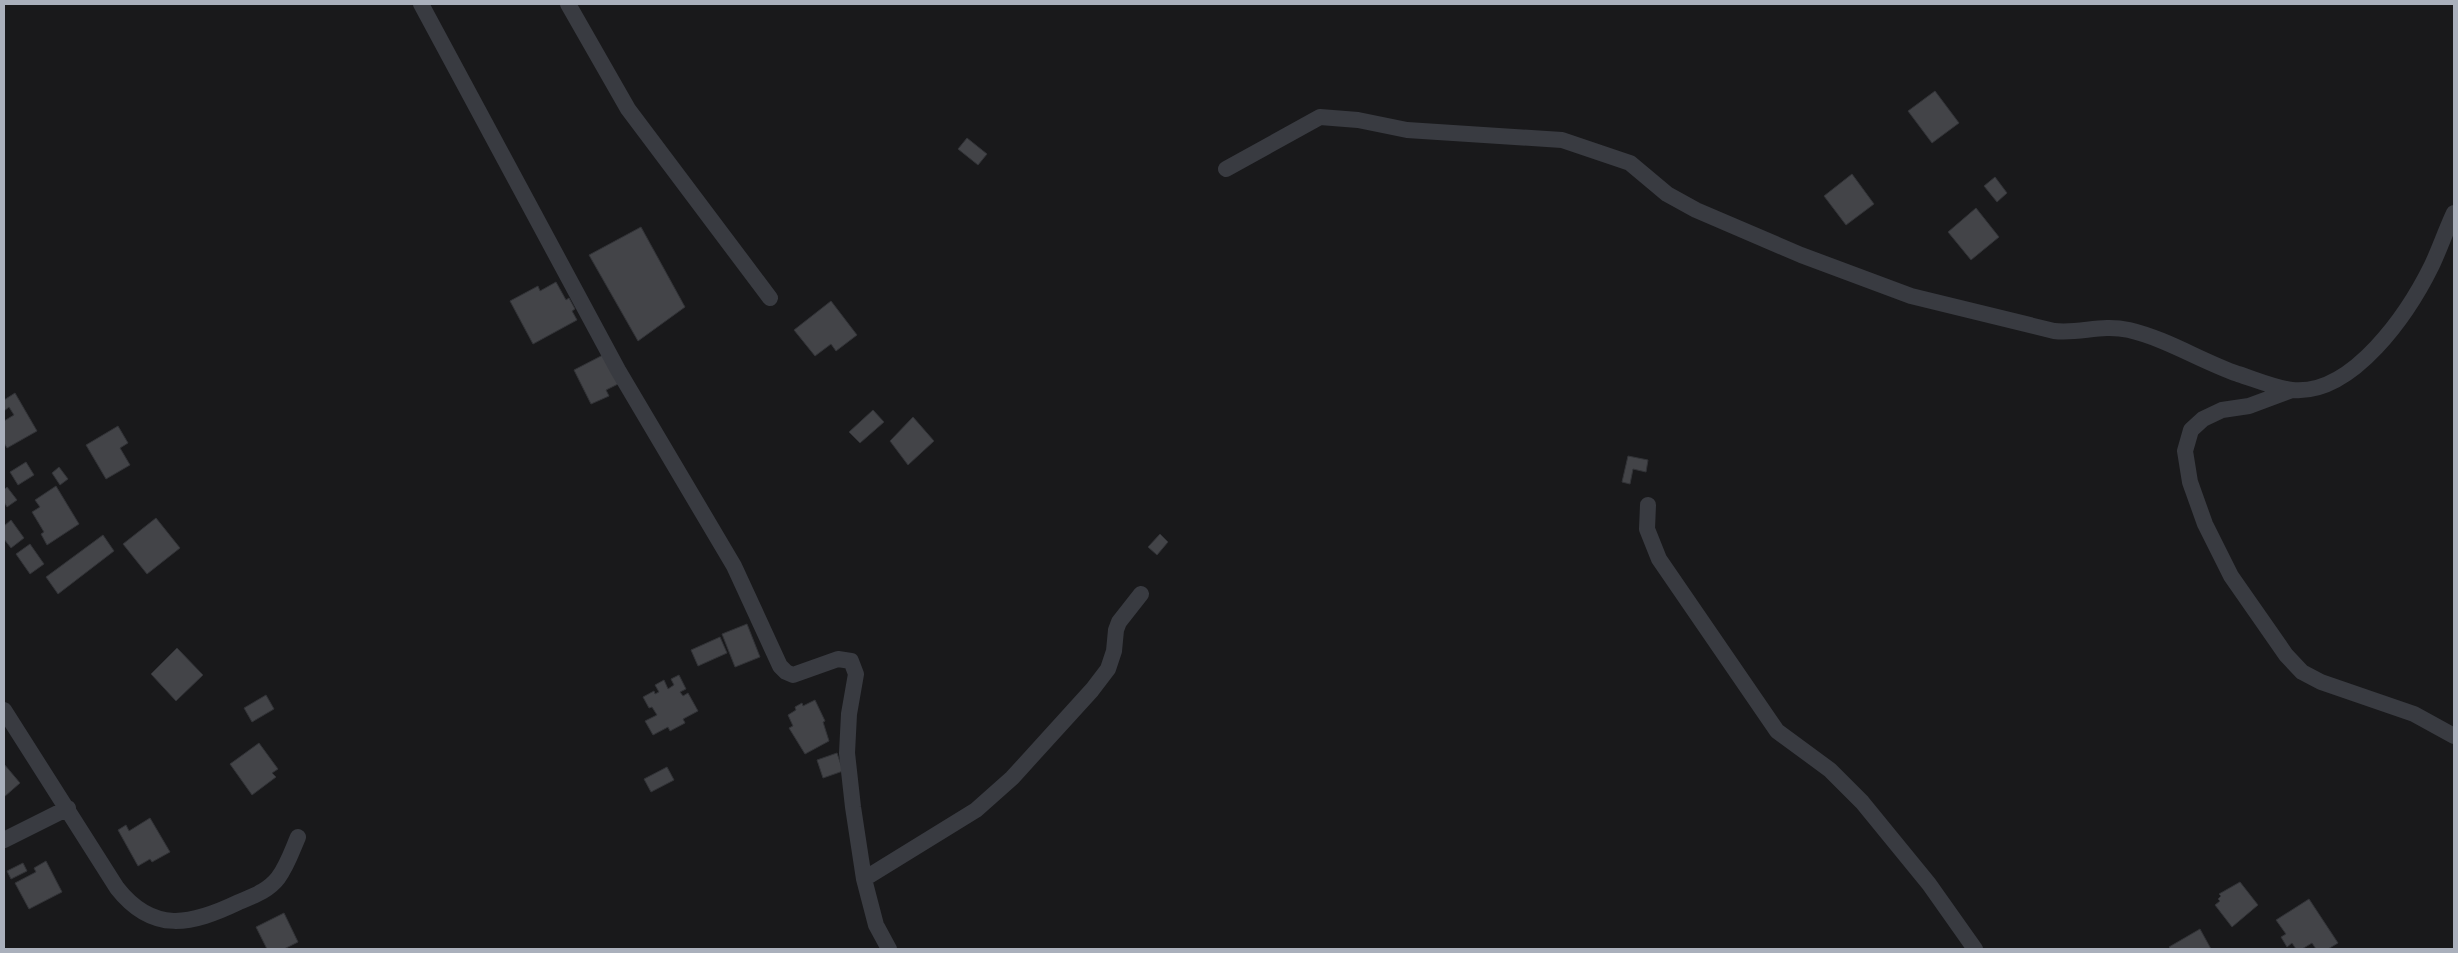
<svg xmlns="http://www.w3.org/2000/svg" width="2458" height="953" font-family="'Varela Round',sans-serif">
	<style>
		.building { fill: #434448; stroke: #323337 }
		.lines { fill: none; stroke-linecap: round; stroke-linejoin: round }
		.street { stroke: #393b41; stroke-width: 16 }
	</style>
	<rect width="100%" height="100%" fill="#19191b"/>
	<path class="building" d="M1935,91L1959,123L1932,143L1908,111Z
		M967,138L987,154L978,165L958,149Z
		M1852,174L1874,204L1846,225L1824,196Z
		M1995,177L2007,193L1997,202L1984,186Z
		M1976,208L1999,237L1971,260L1948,232Z
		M641,227L685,307L638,341L589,255Z
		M556,282L566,300L569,298L575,309L572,311L577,320L533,344L510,301L538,286L540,291Z
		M831,301L857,335L836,351L831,344L815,356L794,330Z
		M603,355L618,384L606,390L609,396L591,404L574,370Z
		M15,393L37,431L7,448L4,443V421L14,415L9,407L4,411V400Z
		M873,410L884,422L860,443L849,432Z
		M913,417L934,441L908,465L890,441Z
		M118,426L128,443L120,448L130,465L106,479L86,445Z
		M1628,456L1648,460L1646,472L1633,469L1630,484L1622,482Z
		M26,462L34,475L18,485L10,472Z
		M59,467L68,479L60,485L52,473Z
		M56,486L79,524L47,545L41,534L44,532L32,512L40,507L35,500Z
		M7,487L17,500L7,507L4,502V490Z
		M156,518L180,548L147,574L123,544Z
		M11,520L24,538L11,548L4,539V526Z
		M1160,534L1168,542L1157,555L1148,547Z
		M103,535L114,551L58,594L46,577Z
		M30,544L44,564L30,574L16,554Z
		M747,624L760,657L735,667L722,634Z
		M720,637L727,653L698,666L691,650Z
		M177,648L203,675L176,701L151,674Z
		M679,675L686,689L680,692L683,696L688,693L698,711L683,719L685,723L670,731L668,727L653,735L645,721L657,715L652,707L649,708L643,697L654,691L655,694L659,692L655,685L664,680L668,689L674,685L671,679Z
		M266,695L274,709L252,722L244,708Z
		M815,700L825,721L823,722L829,741L805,754L789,728L793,726L788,715L796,710L795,707L802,703L803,706Z
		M259,743L278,769L272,773L276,777L252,795L230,764Z
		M837,753L843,771L823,778L817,760Z
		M4,764L20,783L4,797Z
		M667,767L674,780L651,792L644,779Z
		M150,818L170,852L152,862L150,859L138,866L118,830L126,825L129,831Z
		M46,861L62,892L29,909L15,883L36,872L34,868Z
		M23,863L27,871L11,879L7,871Z
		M2240,882L2258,905L2232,927L2215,905L2220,901L2218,899L2221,896L2219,894Z
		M2309,899L2338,943L2328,949H2316L2312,943L2302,949H2296L2292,943L2287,947L2281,937L2286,934L2276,920Z
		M284,913L298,942L284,949H267L256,927Z
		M2200,929L2211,949H2171L2169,947Z"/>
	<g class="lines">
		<path class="street" d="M421,4L618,370L734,566L780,666L786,672L793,675L838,659L851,661L856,674L849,714L847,753L853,807L864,879L876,925L889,949
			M568,4L628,109L770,298
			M1226,169L1320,117L1358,120L1407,130L1562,140L1630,163L1667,194L1696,210L1801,255L1911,296L2054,331C2081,334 2100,324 2129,330C2167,339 2201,361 2238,374C2254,379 2275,388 2292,390C2353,396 2409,312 2432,265C2440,248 2446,230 2454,213
			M2292,390L2249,406L2222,410L2203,419L2191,430L2185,451L2190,482L2205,524L2231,576L2286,655L2302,672L2321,682L2414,714L2454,736
			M1648,505L1647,529L1659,559L1777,731L1830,770L1862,802L1929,884L1975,949
			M4,710L117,888C153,934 191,925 239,902C253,896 268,891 278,878C287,866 292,851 298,837
			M4,840L68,808
			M864,879L976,810L1012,778L1092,690L1108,669L1114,651L1116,630L1119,622L1141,594"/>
	</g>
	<rect width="2458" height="953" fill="none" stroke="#aab0bc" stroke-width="10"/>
</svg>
